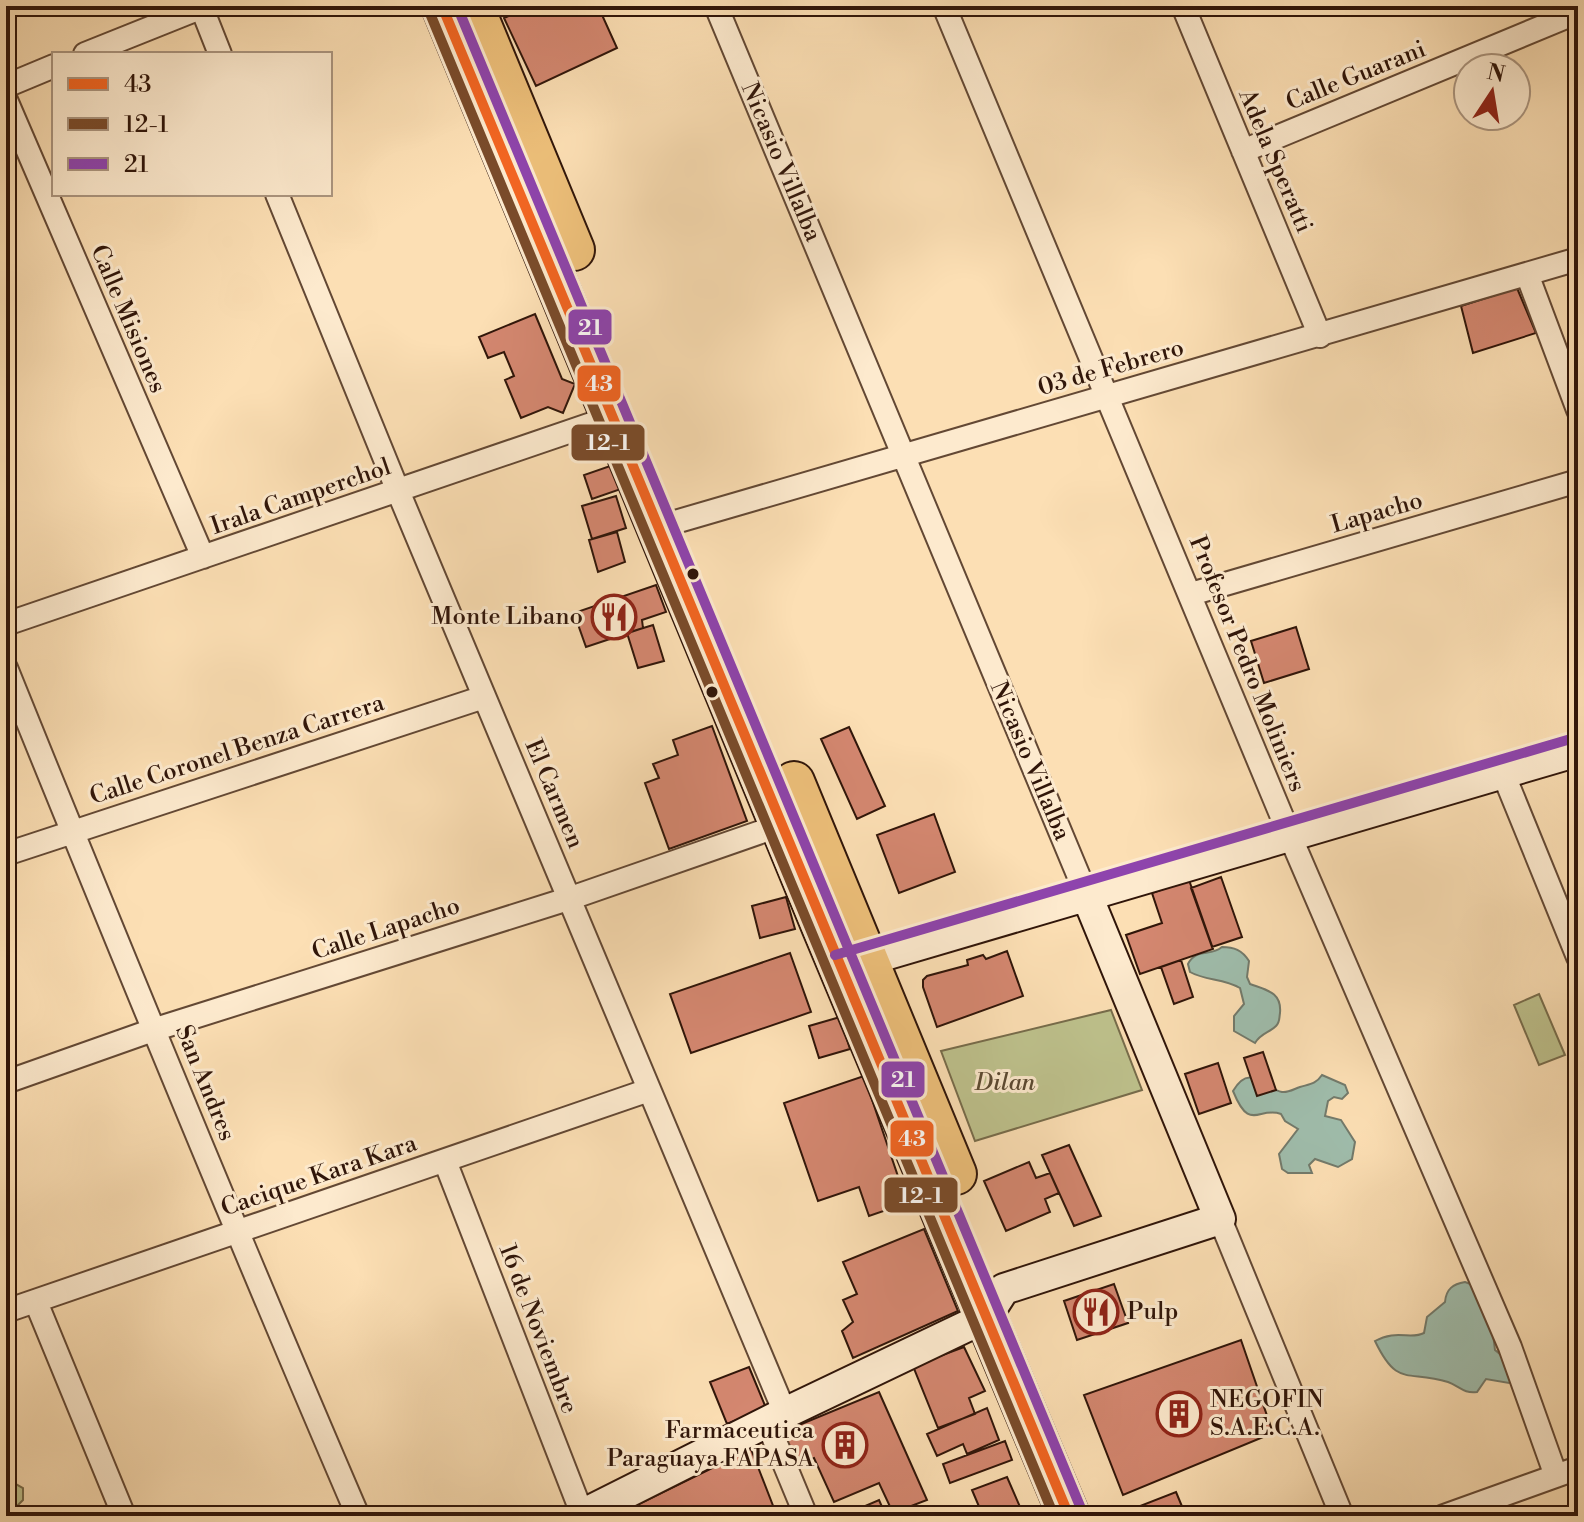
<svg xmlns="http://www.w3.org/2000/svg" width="1584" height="1522" font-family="'Libre Bodoni',serif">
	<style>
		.green { fill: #bec28d; stroke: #776c4b; stroke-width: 2 }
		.water { fill: #9fbdac; stroke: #737a6b; stroke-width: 2 }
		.building { fill: #d48770; stroke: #301509; stroke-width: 2 }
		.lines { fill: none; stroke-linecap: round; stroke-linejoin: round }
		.street-casing { stroke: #634834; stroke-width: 26 }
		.secondary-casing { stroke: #301509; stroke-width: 34 }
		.highway-casing { stroke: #301509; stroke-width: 44 }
		.street { stroke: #fdeace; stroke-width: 22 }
		.secondary { stroke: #fdeace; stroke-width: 30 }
		.highway { stroke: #eec07a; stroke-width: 40 }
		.bus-1-casing { stroke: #fdeace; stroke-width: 16 }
		.bus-2-casing { stroke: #fdeace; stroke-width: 16 }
		.bus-3-casing { stroke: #fdeace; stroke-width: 16 }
		.bus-1 { stroke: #f26522; stroke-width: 10 }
		.bus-2 { stroke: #7a4b2a; stroke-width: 10 }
		.bus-3 { stroke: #8e44ad; stroke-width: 10 }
		.bus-dot { fill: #301509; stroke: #fdeace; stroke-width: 3 }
		.labels { text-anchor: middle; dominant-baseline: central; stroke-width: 6; stroke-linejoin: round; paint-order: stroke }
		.street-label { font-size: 24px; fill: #301509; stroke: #fdeace }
		.poi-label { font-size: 24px; fill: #301509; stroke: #fdeace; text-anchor: end }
		.park-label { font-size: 24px; font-style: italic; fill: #5b4931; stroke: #fdeace }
		.line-badge { stroke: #fdeace; stroke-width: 3 }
		.badge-label { font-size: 22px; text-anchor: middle; font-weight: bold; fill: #fff }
	</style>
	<rect width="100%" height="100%" fill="#fcdfb4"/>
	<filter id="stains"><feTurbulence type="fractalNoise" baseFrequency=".0025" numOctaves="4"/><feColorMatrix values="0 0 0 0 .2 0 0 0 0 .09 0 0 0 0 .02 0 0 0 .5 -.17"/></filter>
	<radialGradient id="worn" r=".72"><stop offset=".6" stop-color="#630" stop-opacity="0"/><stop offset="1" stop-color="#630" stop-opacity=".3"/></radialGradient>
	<path class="green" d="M1539,994L1565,1055L1539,1065L1514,1005Z
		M1111,1010L1142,1090L975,1141L941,1051Z
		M6,1475L12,1482L23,1488V1500L7,1516Z"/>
	<path class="water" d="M1222,947C1234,947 1242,950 1249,961L1247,977L1250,984C1266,990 1282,992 1280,1013C1279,1019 1280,1022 1276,1026C1269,1033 1261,1033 1255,1043L1234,1031V1016L1244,1004L1240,988C1223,978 1206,981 1190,972L1188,964C1196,948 1210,957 1222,947Z
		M1322,1075L1345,1085L1348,1093L1342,1099L1334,1097L1328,1101L1325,1116L1341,1120L1355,1142L1352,1159L1338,1167L1315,1159L1309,1165L1312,1173H1288L1282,1169L1279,1154L1298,1129L1285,1121L1281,1114C1258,1106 1250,1133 1233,1091C1250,1062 1263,1088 1282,1092C1288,1093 1294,1089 1300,1087C1310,1084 1316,1084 1322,1075Z
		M1465,1282L1473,1285L1493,1334L1495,1350L1507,1360L1516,1376L1509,1383L1486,1379L1477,1392C1464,1394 1459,1386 1448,1382C1408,1369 1398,1389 1375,1341C1396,1329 1411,1340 1424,1333L1427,1317L1445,1302C1446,1289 1453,1284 1465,1282Z"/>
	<path class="building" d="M352,6H375L355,14Z
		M533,6H598L617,48L536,86L504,18Z
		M1517,288L1536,333L1473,353L1461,306Z
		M535,314L562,379L575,384L563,413L548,407L521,418L505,380L514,376L504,352L488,358L479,337Z
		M613,465L621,489L592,499L584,475Z
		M616,496L626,528L592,539L582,506Z
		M617,532L625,562L598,572L589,540Z
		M656,585L666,612L642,620L643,628L586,647L574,613Z
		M653,625L664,661L638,668L627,633Z
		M1296,627L1309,669L1264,683L1251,641Z
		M712,726L747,821L669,849L645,783L659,778L653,764L678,755L673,740Z
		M849,727L885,806L857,819L821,739Z
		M934,814L955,872L899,893L877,835Z
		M1221,877L1242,937L1212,947L1191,888Z
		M1189,880L1213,949L1140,974L1126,935L1162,923L1152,893Z
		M786,897L795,929L760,938L752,906Z
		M1007,951L1023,996L937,1027L923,987V980L927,976L968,965L967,960L983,955L986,959Z
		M790,953L811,1012L691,1053L670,994Z
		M1181,960L1193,997L1174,1004L1161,967Z
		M840,1017L850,1049L819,1058L809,1026Z
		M1263,1052L1276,1090L1257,1096L1244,1058Z
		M1218,1063L1231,1103L1199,1114L1185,1074Z
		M864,1076L907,1203L869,1216L859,1187L818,1201L784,1103Z
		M1069,1145L1101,1216L1074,1226L1042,1155Z
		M1029,1162L1036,1178L1050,1173L1059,1193L1045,1199L1050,1212L1006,1231L984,1181Z
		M924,1229L958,1311L853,1358L842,1331L853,1322L843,1300L857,1294L843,1262Z
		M1114,1284L1128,1323L1077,1340L1064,1301Z
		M1241,1340L1273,1433L1123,1495L1084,1395Z
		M964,1347L985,1391L969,1398L975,1414L938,1428L913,1366Z
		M749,1367L766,1408L727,1424L710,1382Z
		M879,1392L927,1500L893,1513L879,1483L834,1502L814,1458L797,1465L782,1432Z
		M987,1408L999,1440L967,1454L963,1444L937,1456L927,1434Z
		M1005,1441L1012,1460L950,1483L943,1464Z
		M751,1449L777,1516H614Z
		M1007,1477L1024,1516H983L972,1490Z
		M1176,1492L1186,1516H1144L1140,1506Z
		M879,1500L886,1516H842Z"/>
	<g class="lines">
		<g class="street-casing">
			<path id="street" d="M201,6L220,54
				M716,6L1087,896
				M944,6L1290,836L1510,1347L1556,1476
				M1183,6L1320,336
				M85,54L205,6
				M6,86L54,66
				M6,100L203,557
				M1243,151L1578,12
				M277,194L398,491L785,1413
				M1527,274L1578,410
				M658,527L1578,259
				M1191,594L1578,481
				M6,624L612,417
				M6,668C121,952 237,1235 358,1516
				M1503,773L1578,957
				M6,854L484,697
				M6,1082L156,1029L571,898L781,825
				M445,1161L583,1516
				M1220,1219L1342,1516
				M36,1302L124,1516
				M6,1311L649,1090
				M767,1422L806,1516
				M1444,1516L1578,1468"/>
		</g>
		<g class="secondary-casing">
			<path id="secondary" d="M847,966L1578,751
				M580,1516L785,1413L986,1317L1004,1289L1220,1219L1087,896"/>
		</g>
		<g class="highway-casing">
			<path id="highway" d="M442,6L822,926L1069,1516
				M473,6L574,250
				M794,782L956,1174"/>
		</g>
		<use href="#street" class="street"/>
		<use href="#secondary" class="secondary"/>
		<use href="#highway" class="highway"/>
		<g class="bus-1-casing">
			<path id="bus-1" d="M442,6L1069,1516"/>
		</g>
		<g class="bus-2-casing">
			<path id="bus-2" d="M429,11L1054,1516"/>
		</g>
		<g class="bus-3-casing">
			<path id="bus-3" d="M457,6L1082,1511
				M835,955L1574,738"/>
		</g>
		<use href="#bus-1" class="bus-1"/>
		<use href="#bus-2" class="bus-2"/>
		<use href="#bus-3" class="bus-3"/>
	</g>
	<defs>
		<g id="restaurant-ring" transform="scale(2.3)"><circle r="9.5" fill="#fdeace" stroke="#8f2418" stroke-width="1.5"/><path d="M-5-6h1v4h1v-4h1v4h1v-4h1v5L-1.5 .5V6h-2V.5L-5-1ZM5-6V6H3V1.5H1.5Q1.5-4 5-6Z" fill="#8f2418"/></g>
		<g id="building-ring" transform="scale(2.3)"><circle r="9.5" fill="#fdeace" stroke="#8f2418" stroke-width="1.5"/><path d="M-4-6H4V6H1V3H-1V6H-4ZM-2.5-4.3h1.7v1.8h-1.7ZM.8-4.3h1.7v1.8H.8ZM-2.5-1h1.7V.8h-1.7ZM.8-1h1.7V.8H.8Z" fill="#8f2418"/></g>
	</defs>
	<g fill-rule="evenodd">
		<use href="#restaurant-ring" x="614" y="617"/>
		<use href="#restaurant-ring" x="1096" y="1312"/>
		<use href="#building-ring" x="1179" y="1414"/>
		<use href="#building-ring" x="845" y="1445"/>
	</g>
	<g class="bus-dot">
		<circle cx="693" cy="574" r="7"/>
		<circle cx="712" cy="692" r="7"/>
	</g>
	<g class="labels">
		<g class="street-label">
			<text transform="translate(1356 76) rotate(-22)">Calle Guarani</text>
			<text transform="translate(1275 161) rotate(67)">Adela Speratti</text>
			<text transform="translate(781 162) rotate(67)">Nicasio Villalba</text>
			<text transform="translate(128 319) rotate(67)">Calle Misiones</text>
			<text transform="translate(1111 368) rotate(-16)">03 de Febrero</text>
			<text transform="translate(301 497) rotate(-19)">Irala Camperchol</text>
			<text transform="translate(1377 513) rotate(-16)">Lapacho</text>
			<text transform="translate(1247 664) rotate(68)">Profesor Pedro Moliniers</text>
			<text transform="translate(237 750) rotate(-18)">Calle Coronel Benza Carrera</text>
			<text transform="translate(1030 761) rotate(67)">Nicasio Villalba</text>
			<text transform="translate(554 794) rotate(67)">El Carmen</text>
			<text transform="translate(386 929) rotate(-18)">Calle Lapacho</text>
			<text transform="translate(205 1083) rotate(68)">San Andres</text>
			<text transform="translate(319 1176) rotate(-19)">Cacique Kara Kara</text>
			<text transform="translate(538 1329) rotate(69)">16 de Noviembre</text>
		</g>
		<g class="poi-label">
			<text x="583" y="617">Monte Libano</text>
			<text x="1127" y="1312" text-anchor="start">Pulp</text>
			<text x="1210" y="1400" text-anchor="start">NEGOFIN<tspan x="1210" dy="28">S.A.E.C.A.</tspan></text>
			<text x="814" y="1431">Farmaceutica<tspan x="814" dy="28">Paraguaya FAPASA</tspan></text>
		</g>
		<g class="park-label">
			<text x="1005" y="1083">Dilan</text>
		</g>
	</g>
	<g class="line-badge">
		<rect x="567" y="308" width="46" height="38" rx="8" fill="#8e44ad"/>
		<rect x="576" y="364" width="46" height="39" rx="8" fill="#f26522"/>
		<rect x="570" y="423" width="76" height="39" rx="8" fill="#7a4b2a"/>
		<rect x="880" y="1060" width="46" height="39" rx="8" fill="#8e44ad"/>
		<rect x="889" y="1119" width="46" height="39" rx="8" fill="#f26522"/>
		<rect x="883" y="1176" width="76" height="38" rx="8" fill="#7a4b2a"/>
	</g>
	<g class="badge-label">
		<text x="590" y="335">21</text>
		<text x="599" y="391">43</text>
		<text x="608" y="450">12-1</text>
		<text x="903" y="1087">21</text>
		<text x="912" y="1146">43</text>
		<text x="921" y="1203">12-1</text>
	</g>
	<rect width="1584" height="1522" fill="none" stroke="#fcdfb4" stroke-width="32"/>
	<rect x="8" y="8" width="1568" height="1506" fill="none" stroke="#301509" stroke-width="4"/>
	<rect x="16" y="16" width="1552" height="1490" fill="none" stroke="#301509" stroke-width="2"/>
	<rect x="52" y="52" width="280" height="144" fill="#fdeace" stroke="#ab957f" stroke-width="2"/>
	<rect x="68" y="78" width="40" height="12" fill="#f26522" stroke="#ab957f" stroke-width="2"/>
	<text x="124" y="92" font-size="24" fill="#301509">43</text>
	<rect x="68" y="118" width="40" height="12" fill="#7a4b2a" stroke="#ab957f" stroke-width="2"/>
	<text x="124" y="132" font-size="24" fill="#301509">12-1</text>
	<rect x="68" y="158" width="40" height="12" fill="#8e44ad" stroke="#ab957f" stroke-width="2"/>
	<text x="124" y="172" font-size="24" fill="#301509">21</text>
	<g transform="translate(1492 92) rotate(12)"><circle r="38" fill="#fdeace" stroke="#ab957f" stroke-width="2"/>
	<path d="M0-6L14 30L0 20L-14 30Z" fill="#8f2418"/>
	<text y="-12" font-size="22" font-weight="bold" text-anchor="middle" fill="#301509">N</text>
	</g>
	<rect width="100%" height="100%" filter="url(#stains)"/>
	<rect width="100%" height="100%" fill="url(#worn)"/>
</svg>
